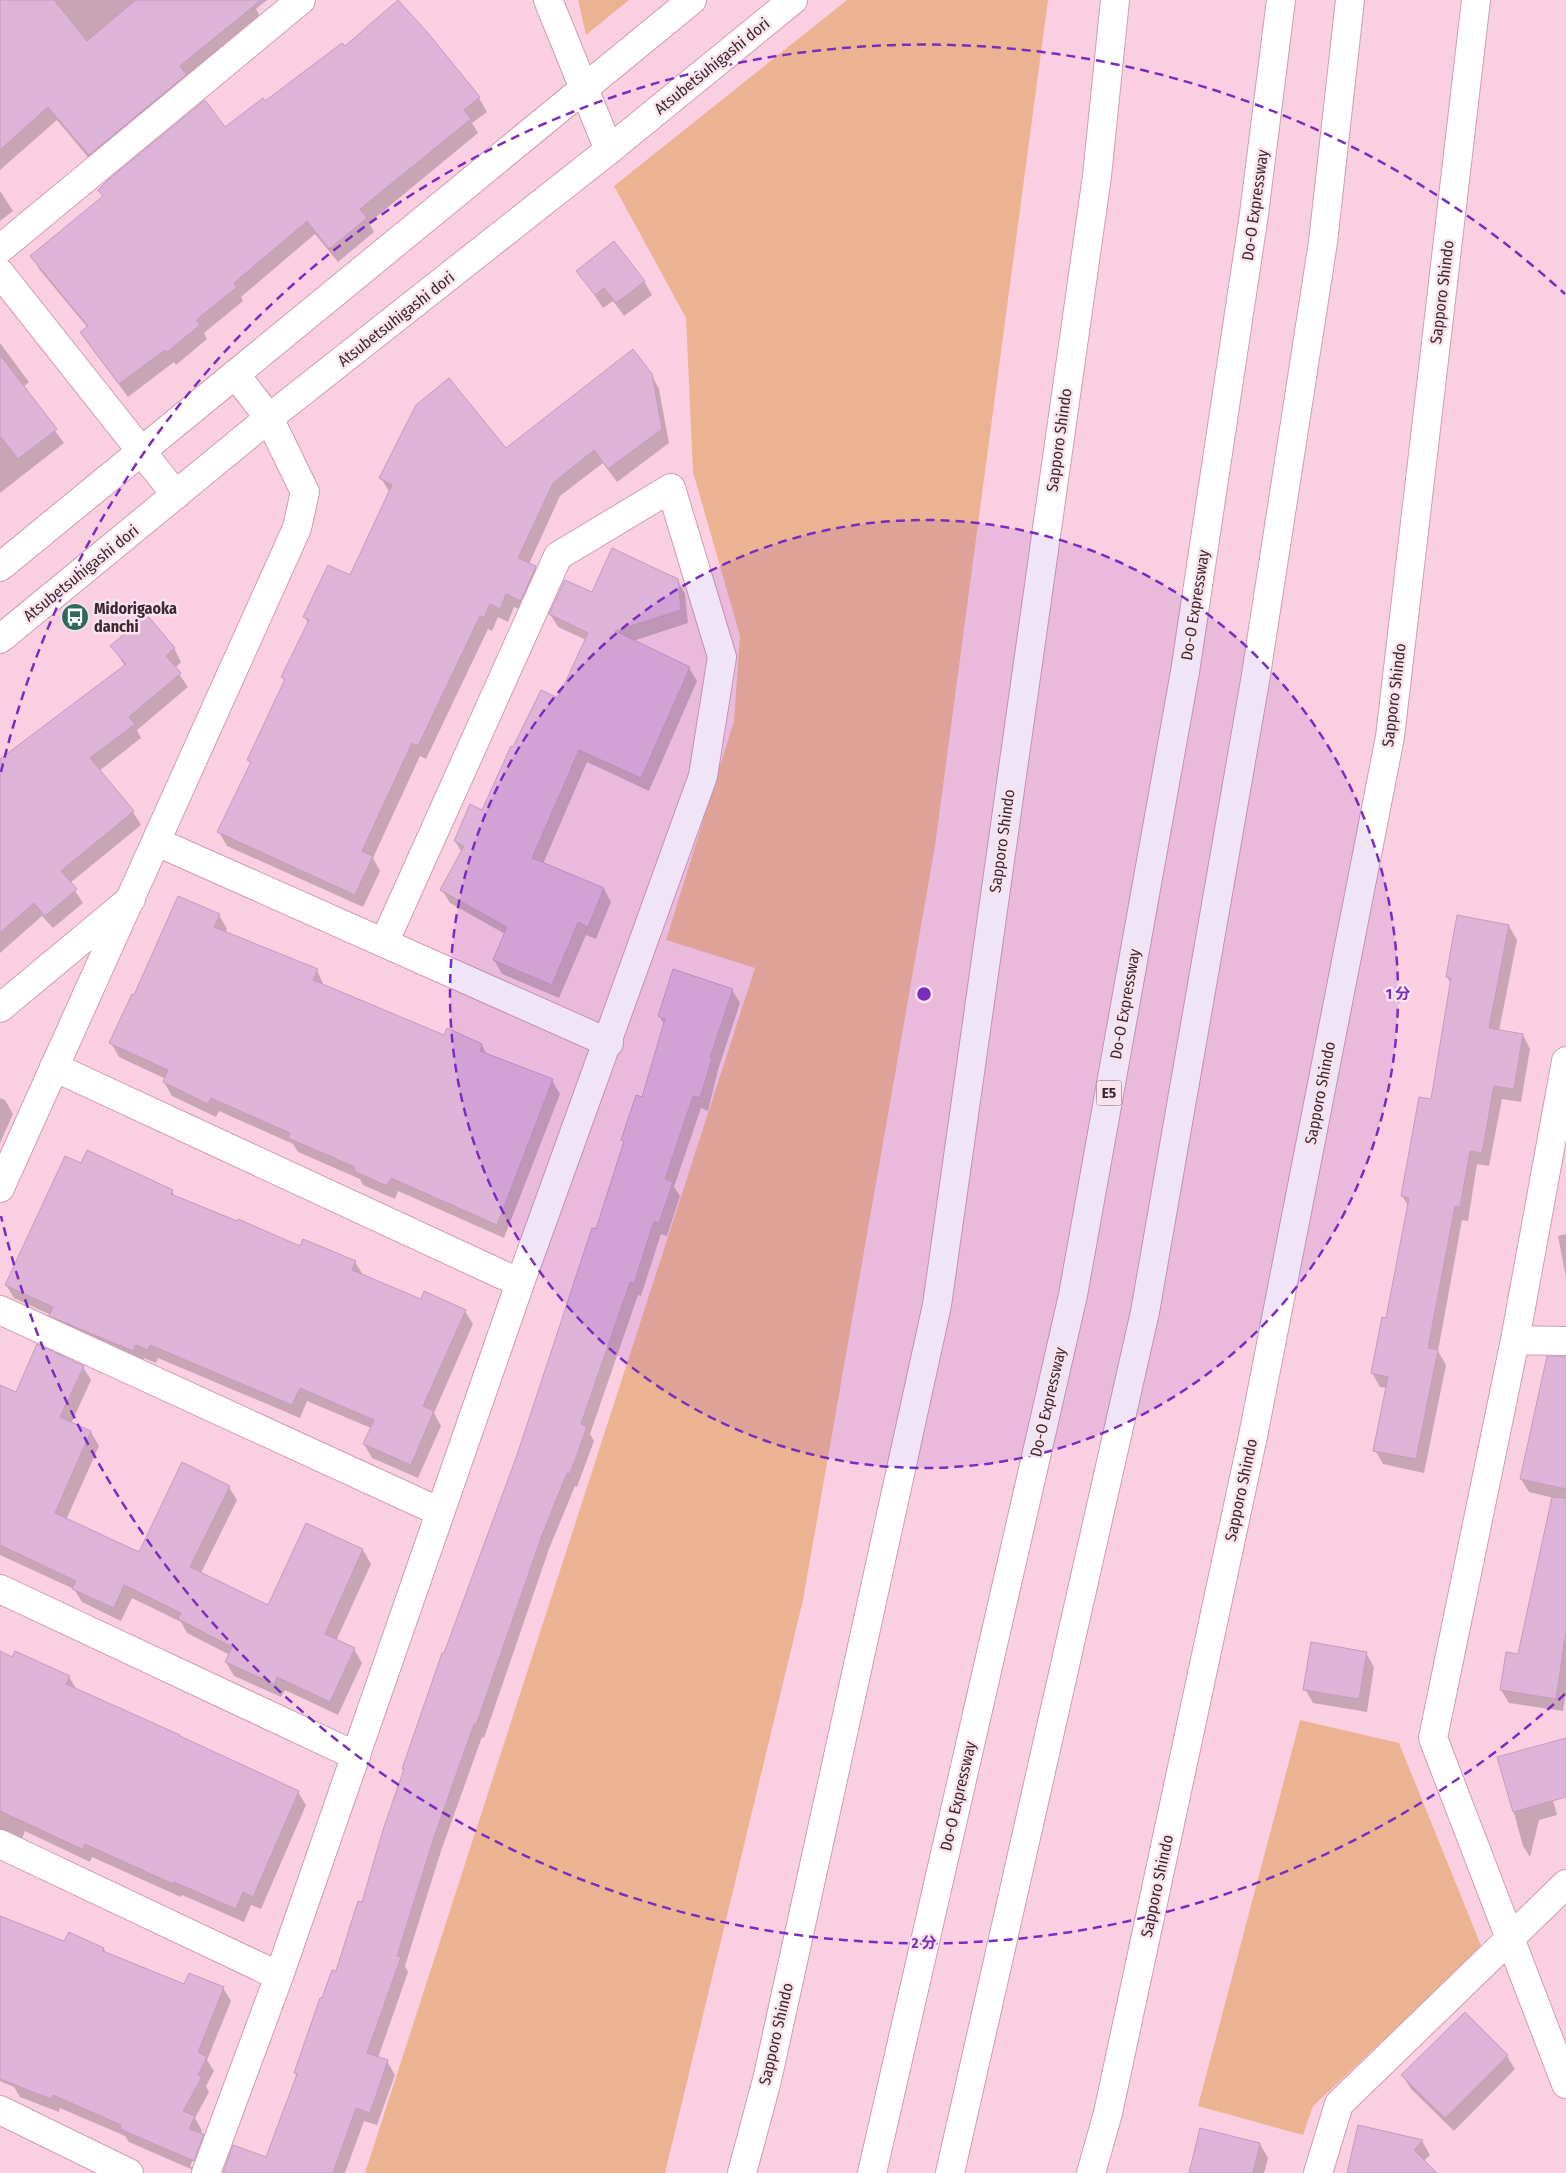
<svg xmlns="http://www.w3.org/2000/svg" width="1566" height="2173" font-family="'Fira Sans Condensed','Noto Sans JP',sans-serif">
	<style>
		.green { fill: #ecb393 }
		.shadow { fill: #0003; fill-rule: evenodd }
		.building { fill: #ddb4d8; stroke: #c39bbf }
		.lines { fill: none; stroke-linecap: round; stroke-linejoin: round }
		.street-casing { stroke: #d19db4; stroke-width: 30 }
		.secondary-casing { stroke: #d19db4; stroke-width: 30 }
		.highway-casing { stroke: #d19db4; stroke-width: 30 }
		.street { stroke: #fff; stroke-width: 28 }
		.secondary { stroke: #fff; stroke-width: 28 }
		.highway { stroke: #fff; stroke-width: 28 }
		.ring { fill: none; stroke: #7b2cbf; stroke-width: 2.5; stroke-dasharray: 9 6 }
		.labels { text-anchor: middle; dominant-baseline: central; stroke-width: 5; stroke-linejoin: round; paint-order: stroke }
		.shield { fill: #f9e3ec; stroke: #75606a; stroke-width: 1 }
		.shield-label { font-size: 15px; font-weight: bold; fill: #3d2832 }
		.street-label { font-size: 16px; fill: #3d2832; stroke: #f9e3ec }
		.poi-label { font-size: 16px; font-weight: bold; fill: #3d2832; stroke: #f9e3ec; text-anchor: start }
		.centre { fill: #7b2cbf; stroke: #f9e3ec; stroke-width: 2.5 }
		.ring-label { font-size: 15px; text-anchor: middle; font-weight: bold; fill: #7b2cbf; stroke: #f9e3ec; stroke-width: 5; stroke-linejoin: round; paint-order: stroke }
	</style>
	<rect width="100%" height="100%" fill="#facfe2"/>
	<path class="green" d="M578,0H629L586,35Z
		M847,0H1048L935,846L803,1600L665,2173H365L755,968L666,940L734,721L740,636L693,472L686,318L614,186Z
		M1300,1720L1399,1743L1482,1948L1313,2106L1303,2135L1198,2106Z"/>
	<path class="shadow" d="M0,0H267L256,9L262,20L97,168L57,120L0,170Z
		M399,1L479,98L487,112L472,123L478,133L369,223L374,232L338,262L315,234L241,297L243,301L204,333L207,339L176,365L174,362L128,397L90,346L82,333L88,328L39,269L32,256L104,197L99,190L225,129L344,48Z
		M0,191L13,211L0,221Z
		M578,271L644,281L652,295L624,316L613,301L603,308Z
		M0,343L29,382L23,387L64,443L0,493Z
		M651,374L659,389L669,443L617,482L603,463L560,496L529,564L535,567L543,581L529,613L514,607L508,622L498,617L492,631L488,629L426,759L420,756L373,858L380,871L363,907L227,846L219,832L251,764L248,760L285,682L282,677L308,624L305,617L350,577L390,493L381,478L505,450Z
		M678,580L685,594L688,623L633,641L689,668L697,681L649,791L587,762L543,864L604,889L611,902L596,939L586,935L559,998L502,974L494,960L505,934L450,903L442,890L462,853L455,841L483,812L514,749L558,700L586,640L558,627L550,614L592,594Z
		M112,646L174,648L181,662L175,668L188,687L137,730L141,738L99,771L133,812L141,825L70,883L83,903L53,928L42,916L0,953V761L125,666Z
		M219,915L227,929L225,933L317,970L324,986L445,1037L482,1045L487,1055L552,1080L560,1094L504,1238L398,1191L395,1199L363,1185L360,1179L298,1152L293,1144L219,1111L216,1117L172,1096L164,1082L166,1079L119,1057L111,1043L134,997Z
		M1509,926L1517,940L1499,1031L1523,1035L1530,1049L1521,1102L1502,1099L1489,1166L1477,1164L1468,1221L1462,1220L1438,1351L1446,1365L1424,1473L1383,1464L1375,1450L1387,1388L1380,1387L1372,1373L1387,1320L1409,1207L1402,1196L1432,1100L1451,984L1447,977Z
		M732,990L740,1003L718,1070L708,1111L701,1108L674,1187L680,1196L667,1236L661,1234L641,1296L638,1295L590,1434L594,1441L577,1487L575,1486L549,1549L484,1738L482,1737L441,1851L405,1966L408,1972L378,2058L387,2061L395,2075L377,2125L364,2121L345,2173H224L267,2159L298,2077L295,2073L363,1903L405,1771L404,1768L518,1455L596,1231L625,1143L623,1140L643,1098L665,1026L659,1016Z
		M0,1098L5,1100L13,1114L0,1143Z
		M81,1165L172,1191L175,1197L301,1248L355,1262L363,1275L421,1301L465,1311L473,1324L434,1413L441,1426L418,1478L372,1458L364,1444L371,1428L307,1401L300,1418L158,1358L156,1363L144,1358L141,1364L59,1329L51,1315L14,1298L6,1285Z
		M1566,1234V1278L1558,1236Z
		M83,1367L91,1380L71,1424L91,1432L99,1446L66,1520L139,1553L229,1487L237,1500L201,1573L269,1607L306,1525L363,1550L371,1564L336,1641L354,1649L362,1663L338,1715L285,1690L281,1697L234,1676L226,1662L230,1655L187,1633L181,1622L132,1598L121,1621L82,1602L74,1589L0,1555V1386L17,1393Z
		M1566,1386V1692L1563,1711L1509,1703L1501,1690L1519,1655L1558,1499L1529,1492L1521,1479Z
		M0,1652L69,1677L77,1690L298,1792L306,1805L261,1909L251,1905L244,1922L182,1895L181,1897L92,1857L90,1862L25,1831L21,1841L0,1844Z
		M1366,1653L1374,1667L1367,1712L1313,1703L1305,1689Z
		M1499,1758L1548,1782L1557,1815L1539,1820L1530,1857L1523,1846Z
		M0,1916L65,1943L104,1949L106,1954L185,1986L223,1988L231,2001L207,2060L214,2071L206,2086L209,2092L195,2118L202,2131L200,2134L211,2149L200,2173L129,2142L125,2136L60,2108L59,2112L20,2097L14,2087L0,2081ZM199,2143H202L193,2167H190Z
		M1465,2014L1507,2056L1515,2069L1454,2131L1411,2089L1403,2076Z
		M1359,2127L1422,2141L1430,2155L1424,2161L1436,2173H1348Z
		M1260,2144L1268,2158L1264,2173H1191Z"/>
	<path class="building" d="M0,0H54L87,41L136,0H261L180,66L186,75L89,155L48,107L0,150Z
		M398,0L428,33L480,97L464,110L471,119L360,209L367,218L329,249L307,221L234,283L237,287L196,320L200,325L167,352L165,350L119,384L80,332L88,326L30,256L103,196L98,190L109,179L205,100L225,127L263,98L265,101L342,43L345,46Z
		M614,241L645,281L616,303L604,288L595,295L576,271Z
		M633,349L652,374L662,429L608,469L594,450L553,483L518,558L536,566L521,601L506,594L500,609L490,604L484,618L480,616L418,746L412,743L362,851L373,856L355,895L217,832L251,762L247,760L285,679L281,677L309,620L303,617L328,565L350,575L392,485L379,478L416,405L449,378L506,448Z
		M0,355L57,429L18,459L0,436Z
		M612,548L678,579L681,610L615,631L690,667L641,778L579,750L532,858L604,888L588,927L578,922L552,985L493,960L507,927L440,890L464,846L454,841L470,804L482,810L511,746L513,747L541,690L558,698L588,633L549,614L565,580L592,592Z
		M147,615L175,648L166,656L181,673L129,717L135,724L90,758L134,811L61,871L77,889L45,916L34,903L0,933V759L126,664L110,646Z
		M178,896L220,914L214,927L318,969L313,980L444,1035L447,1028L482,1044L480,1051L553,1079L497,1225L391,1178L387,1186L354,1171L355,1167L288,1138L290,1133L211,1098L208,1104L163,1082L168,1070L109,1043L132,994L134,995Z
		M1457,915L1509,925L1489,1028L1523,1034L1514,1089L1494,1086L1482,1153L1470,1151L1460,1207L1455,1206L1428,1348L1438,1350L1416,1459L1373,1451L1388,1377L1371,1373L1382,1317L1386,1318L1409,1198L1401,1196L1419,1097L1431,1099L1451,978L1446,977Z
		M673,969L733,989L710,1057L712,1058L700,1098L693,1096L665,1179L673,1182L659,1223L654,1221L634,1283L630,1282L581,1424L587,1427L570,1474L567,1473L542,1535L476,1725L474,1724L434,1837L397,1956L401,1957L367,2053L388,2060L370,2113L356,2108L333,2173H223L233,2145L266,2157L297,2074L294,2073L320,1998H322L332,1970L336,1971L358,1901L362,1902L383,1830L404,1769H402L442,1653H444L517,1455L592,1228L596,1229L624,1141L621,1140L636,1095L642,1097L665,1019L658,1016Z
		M87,1150L173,1190L171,1194L237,1221L238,1219L300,1246L303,1239L356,1261L352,1270L421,1299L424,1291L466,1310L423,1406L434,1411L411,1465L363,1444L374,1420L300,1388L292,1405L150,1345L148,1350L136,1345L133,1351L49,1316L53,1307L5,1285L65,1156L81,1163Z
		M37,1344L84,1366L60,1417L91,1431L55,1513L139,1552L182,1462L230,1486L190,1567L268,1605L306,1523L363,1549L325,1634L355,1648L330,1702L277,1677L274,1684L225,1662L232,1647L178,1619L181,1613L124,1585L114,1608L72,1589L76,1581L0,1545V1385L16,1392Z
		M1547,1356L1566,1357V1489L1520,1479Z
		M1552,1497L1566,1498V1632L1556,1699L1500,1690L1506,1652L1518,1654Z
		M1311,1642L1367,1652L1359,1699L1303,1690Z
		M0,1651L12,1657L15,1651L70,1676L66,1684L180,1735V1736L299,1791L253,1897L243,1892L236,1909L174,1882L173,1884L85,1844L82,1849L0,1811Z
		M1566,1738V1797L1513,1812L1497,1757Z
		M0,1916L64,1941L69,1932L104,1948L103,1951L184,1984L189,1973L224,1987L198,2052L207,2057L198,2075L202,2077L183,2111L195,2116L189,2129L204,2134L194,2161L120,2129L121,2125L53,2095L51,2099L0,2079Z
		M1465,2012L1508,2055L1445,2118L1401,2075Z
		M1358,2125L1423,2140L1414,2150L1437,2173H1347Z
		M1200,2128L1260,2143L1253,2173H1189Z"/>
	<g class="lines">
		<g class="street-casing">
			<path id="street" d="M548,0L609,150
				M0,249L301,0
				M0,273L176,495
				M157,842L609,1043
				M0,1008L131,899
				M1566,1061L1515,1340L1433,1738L1566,2084
				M54,1067L520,1283
				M0,1310L440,1512
				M1515,1340L1566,1341
				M0,1589L356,1756
				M0,1844L279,1976
				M0,2110L129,2173
				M206,2173L279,1976L520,1283L703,776L722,657L671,488L558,556L384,943
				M1318,2173L1339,2104L1566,1884"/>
		</g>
		<g class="secondary-casing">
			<path id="secondary" d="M0,567L692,0
				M0,639L269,418L609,150L793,0
				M0,1188L297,528L305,492L269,418L235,374
				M742,2173L767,2080L937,1305L1097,176L1115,0
				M1091,2173L1108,2113L1253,1436L1390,737L1476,0"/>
		</g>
		<g class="highway-casing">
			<path id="highway" d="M872,2173L1073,1295L1185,672L1254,214L1281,0
				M950,2173L1145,1312L1255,681L1323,242L1350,0"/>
		</g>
		<use href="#street" class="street"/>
		<use href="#secondary" class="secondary"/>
		<use href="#highway" class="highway"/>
	</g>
	<circle cx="924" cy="994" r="474" fill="#7b2cbf" fill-opacity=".12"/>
	<g class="ring">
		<circle cx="924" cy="994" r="474"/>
		<path d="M1565 1694A949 949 0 0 1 1 1216M1 772A949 949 0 0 1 1565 294"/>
	</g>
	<defs>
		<g id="bus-disc" transform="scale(1.4375)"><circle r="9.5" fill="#2d6b58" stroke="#f9e3ec"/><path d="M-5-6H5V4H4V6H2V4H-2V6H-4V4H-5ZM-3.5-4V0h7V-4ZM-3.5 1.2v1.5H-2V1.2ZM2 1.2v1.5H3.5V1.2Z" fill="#fff"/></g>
	</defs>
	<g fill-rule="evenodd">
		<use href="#bus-disc" x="75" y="617"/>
	</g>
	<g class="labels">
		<rect class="shield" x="1096.5" y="1080.5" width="25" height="25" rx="4"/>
		<g class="shield-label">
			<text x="1109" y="1093">E5</text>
		</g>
		<g class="street-label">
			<text transform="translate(712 66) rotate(-39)">Atsubetsuhigashi dori</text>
			<text transform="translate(1255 205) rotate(-82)">Do-O Expressway</text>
			<text transform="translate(1442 292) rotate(-83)">Sapporo Shindo</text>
			<text transform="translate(396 319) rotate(-38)">Atsubetsuhigashi dori</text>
			<text transform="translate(1059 440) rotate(-82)">Sapporo Shindo</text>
			<text transform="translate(81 573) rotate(-39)">Atsubetsuhigashi dori</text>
			<text transform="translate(1195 605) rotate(-81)">Do-O Expressway</text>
			<text transform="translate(1394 695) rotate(-83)">Sapporo Shindo</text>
			<text transform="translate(1002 841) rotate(-82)">Sapporo Shindo</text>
			<text transform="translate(1125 1004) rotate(-80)">Do-O Expressway</text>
			<text transform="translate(1320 1093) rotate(-79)">Sapporo Shindo</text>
			<text transform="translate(1048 1402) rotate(-77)">Do-O Expressway</text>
			<text transform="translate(1241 1490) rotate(-78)">Sapporo Shindo</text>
			<text transform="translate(958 1796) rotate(-77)">Do-O Expressway</text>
			<text transform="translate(1157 1886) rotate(-78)">Sapporo Shindo</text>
			<text transform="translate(776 2034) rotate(-77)">Sapporo Shindo</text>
		</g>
		<g class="poi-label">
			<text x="94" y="608">Midorigaoka<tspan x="94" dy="18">danchi</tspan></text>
		</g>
	</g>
	<circle cx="924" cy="994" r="8" class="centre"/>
	<g class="ring-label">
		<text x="1398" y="999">1 分</text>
		<text x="924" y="1948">2 分</text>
	</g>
</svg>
